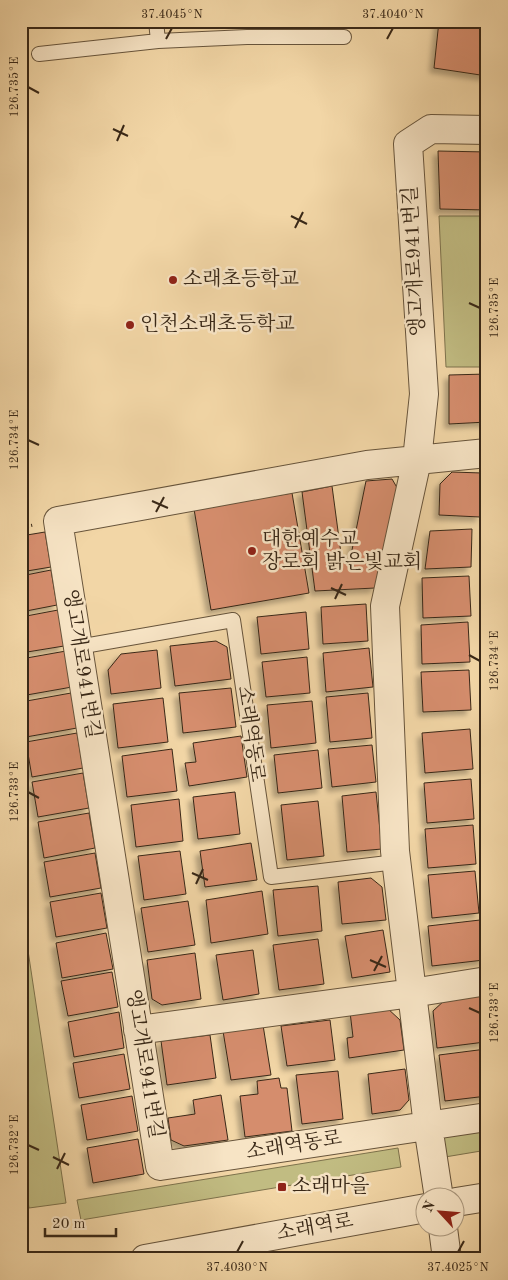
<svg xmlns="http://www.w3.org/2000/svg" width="508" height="1280" font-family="'Old Standard TT','Noto Serif KR',serif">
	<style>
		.green { fill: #c1bc82; stroke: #7d724c }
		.building { fill: #d58d6d; stroke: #392817; filter: url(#shadow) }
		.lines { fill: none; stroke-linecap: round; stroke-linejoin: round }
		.service-casing { stroke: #67543b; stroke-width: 16 }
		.minor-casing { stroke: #67543b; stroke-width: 30 }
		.tertiary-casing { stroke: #67543b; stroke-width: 30 }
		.path { stroke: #392817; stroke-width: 3; stroke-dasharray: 1 2.5; stroke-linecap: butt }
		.service { stroke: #f7e4c5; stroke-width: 14 }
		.minor { stroke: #f7e4c5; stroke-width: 28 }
		.tertiary { stroke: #f7e4c5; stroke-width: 28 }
		.ticks { fill: none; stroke: #392817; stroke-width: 2 }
		.poi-dot { fill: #8f2418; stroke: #f7e4c5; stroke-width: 2 }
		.labels { text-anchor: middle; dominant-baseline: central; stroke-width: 5; stroke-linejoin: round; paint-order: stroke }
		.street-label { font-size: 20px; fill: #392817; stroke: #f7e4c5 }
		.poi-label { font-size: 20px; fill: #392817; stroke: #f7e4c5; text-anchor: start }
		.neatline { fill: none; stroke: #392817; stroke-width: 2 }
		.ticks-label { font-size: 12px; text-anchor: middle; fill: #392817 }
	</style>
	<defs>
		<filter id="shadow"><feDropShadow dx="-4.5" dy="4.5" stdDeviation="2.5" flood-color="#0004"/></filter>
	</defs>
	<rect width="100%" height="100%" fill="#f2d6a6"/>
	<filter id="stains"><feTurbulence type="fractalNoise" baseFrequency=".004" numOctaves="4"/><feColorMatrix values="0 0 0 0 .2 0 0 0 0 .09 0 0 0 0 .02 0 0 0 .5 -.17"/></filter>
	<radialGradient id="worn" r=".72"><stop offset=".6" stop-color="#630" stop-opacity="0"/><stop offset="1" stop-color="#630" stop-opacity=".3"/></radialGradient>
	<path class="green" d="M439,216H487V367H446Z
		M21,904L66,1203L29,1208L21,1159Z
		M487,1130V1150L445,1157L442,1137Z
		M398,1148L401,1167L81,1220L77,1200Z"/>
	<path class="building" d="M439,21H487V76L434,68Z
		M438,151L487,152V210L440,209Z
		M487,374V422L449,424V375Z
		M452,472L482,473L480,517L439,515L440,484Z
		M392,479L399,491L375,588L315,591L302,492L332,486L342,561L350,560L366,481Z
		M292,493L309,593L211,610L194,509Z
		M472,529L471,567L425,569L430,531Z
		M45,532L51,567L21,572V536Z
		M51,570L57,605L21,612V576Z
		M469,576L471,616L423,618L422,578Z
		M366,604L368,641L323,644L321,607Z
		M58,610L64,646L21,653V617Z
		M306,612L309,649L261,654L257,617Z
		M468,622L470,662L422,664L421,625Z
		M216,641L227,647L231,679L175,686L170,646Z
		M369,648L373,687L326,692L323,653Z
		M157,650L161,688L111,694L108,670L121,654Z
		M66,651L72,687L21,696V659Z
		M307,657L310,693L266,697L262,662Z
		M469,670L471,710L423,712L421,672Z
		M231,688L236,727L183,733L179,693Z
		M71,693L77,728L26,737L21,708V702Z
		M368,693L372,738L330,742L326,697Z
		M163,698L168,742L118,748L113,704Z
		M312,701L316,743L271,748L267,705Z
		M470,729L473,769L425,773L422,733Z
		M77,733L83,768L32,777L26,742Z
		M241,736L247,777L189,786L185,763L196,762L193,743Z
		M372,745L376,782L332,787L328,749Z
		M172,749L177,791L127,797L122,756Z
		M318,750L322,788L278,793L274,755Z
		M83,773L89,808L38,817L32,782Z
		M471,779L474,819L427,823L424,783Z
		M235,792L240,834L198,839L193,797Z
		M376,792L382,849L347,852L342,796Z
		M179,799L183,841L136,847L131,805Z
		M318,801L324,856L287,860L281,805Z
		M89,813L95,848L44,858L38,822Z
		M473,825L476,864L428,868L425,829Z
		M251,843L257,880L205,887L200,851Z
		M180,851L186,894L144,900L138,856Z
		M95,853L101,888L50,897L44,862Z
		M475,871L479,913L432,918L428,875Z
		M371,878L382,887L386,920L342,924L338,882Z
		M318,886L322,931L278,936L273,890Z
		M262,891L268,934L211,943L206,900Z
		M101,893L107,928L56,937L50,902Z
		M188,901L195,945L148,952L141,908Z
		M480,920L484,960L432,966L428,926Z
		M383,930L390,972L352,978L345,936Z
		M106,933L113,969L62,978L56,943Z
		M318,939L324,984L279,990L273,945Z
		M253,950L259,994L223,1000L216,955Z
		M195,953L201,999L162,1005L152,999L147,960Z
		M112,972L118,1007L68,1016L61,981Z
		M480,995L485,1042L437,1048L433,1011L446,999Z
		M386,1007L400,1020L404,1050L349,1058L347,1038L353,1037L350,1012Z
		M119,1012L124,1048L74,1057L68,1022Z
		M330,1020L335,1060L287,1066L281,1026Z
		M263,1025L271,1075L231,1080L223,1031Z
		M210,1035L216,1078L167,1085L161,1041Z
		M486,1049L487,1096L445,1101L439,1055Z
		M124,1054L130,1089L79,1098L73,1063Z
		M405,1069L409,1100L400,1110L372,1114L368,1074Z
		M338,1071L343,1119L302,1124L296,1075Z
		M279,1078L281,1088H287L292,1131L245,1137L240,1096L258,1094L257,1081Z
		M221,1095L228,1140L184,1146L171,1140L168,1118L195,1114L193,1100Z
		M132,1096L138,1131L87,1140L81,1105Z
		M138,1139L144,1174L93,1183L87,1148Z"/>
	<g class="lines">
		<g class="service-casing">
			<path id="service" d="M156,21L158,41
				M39,54L158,41L247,37H344
				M78,647L233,620L271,877L396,862"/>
		</g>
		<g class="minor-casing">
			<path id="minor" d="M487,453L367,465L58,521L160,1166L487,1117
				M138,1030L412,993L487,981
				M439,1198L428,1126L395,851L385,606L417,460L424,394L408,144L431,129L487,130
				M443,1228L447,1259"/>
		</g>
		<g class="tertiary-casing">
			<path id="tertiary" d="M456,1202L487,1197
				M145,1259L426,1208"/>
		</g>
		<path class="path" d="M21,528L33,525"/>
		<use href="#service" class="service"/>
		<use href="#minor" class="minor"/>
		<use href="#tertiary" class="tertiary"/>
	</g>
	<path class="ticks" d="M166,39L172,28M387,39L393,28M28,87L39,93M113,129L128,136M117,141L124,125M291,216L307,224M295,228L303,212M469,303L480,308M28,440L39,445M152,501L168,508M156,512L164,497M331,588L346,595M335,599L342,584M469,655L480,661M28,792L39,798M192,873L208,880M196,884L203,869M370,960L386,967M374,971L382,956M469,1008L480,1013M28,1145L39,1150M53,1157L69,1165M57,1169L65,1153M237,1252L243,1241M458,1252L464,1241"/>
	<g class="poi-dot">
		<circle cx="173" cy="280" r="5"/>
		<circle cx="130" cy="325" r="5"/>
		<circle cx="252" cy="551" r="5"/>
		<rect x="277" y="1182" width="10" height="10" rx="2.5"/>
	</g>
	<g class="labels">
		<g class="street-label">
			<text transform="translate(415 261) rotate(-93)">앵고개로941번길</text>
			<text transform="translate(81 664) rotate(81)">앵고개로941번길</text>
			<text transform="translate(250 734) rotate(82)">소래역동로</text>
			<text transform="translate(144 1064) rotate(81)">앵고개로941번길</text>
			<text transform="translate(294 1146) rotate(-9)">소래역동로</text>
			<text transform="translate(315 1228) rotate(-10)">소래역로</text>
		</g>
		<g class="poi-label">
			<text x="183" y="280">소래초등학교</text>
			<text x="140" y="325">인천소래초등학교</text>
			<text x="262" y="540">대한예수교<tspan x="262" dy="23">장로회 밝은빛교회</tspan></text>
			<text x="292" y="1187">소래마을</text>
		</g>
	</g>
	<rect width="508" height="1280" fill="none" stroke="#f2d6a6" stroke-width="55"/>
	<g transform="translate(440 1212) rotate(296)"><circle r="24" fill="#f7e4c5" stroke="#ab997f"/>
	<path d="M0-4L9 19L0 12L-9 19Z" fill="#8f2418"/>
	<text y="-8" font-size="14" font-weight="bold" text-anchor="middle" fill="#392817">N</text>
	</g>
	<path d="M45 1228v8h71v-8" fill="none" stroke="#392817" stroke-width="2.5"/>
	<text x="52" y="1228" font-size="15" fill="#392817" stroke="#f7e4c5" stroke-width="4" paint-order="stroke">20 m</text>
	<rect x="28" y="28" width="452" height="1224" class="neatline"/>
	<g class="ticks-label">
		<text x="172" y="18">37.4045°N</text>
		<text x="393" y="18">37.4040°N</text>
		<text transform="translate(14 87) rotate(-90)" y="4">126.735°E</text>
		<text transform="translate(494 308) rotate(-90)" y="4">126.735°E</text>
		<text transform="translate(14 440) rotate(-90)" y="4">126.734°E</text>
		<text transform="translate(494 661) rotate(-90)" y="4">126.734°E</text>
		<text transform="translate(14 792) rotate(-90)" y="4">126.733°E</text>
		<text transform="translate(494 1013) rotate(-90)" y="4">126.733°E</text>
		<text transform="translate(14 1145) rotate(-90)" y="4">126.732°E</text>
		<text x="237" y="1271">37.4030°N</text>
		<text x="458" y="1271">37.4025°N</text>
	</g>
	<rect width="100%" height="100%" filter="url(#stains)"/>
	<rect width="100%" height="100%" fill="url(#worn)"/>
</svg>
